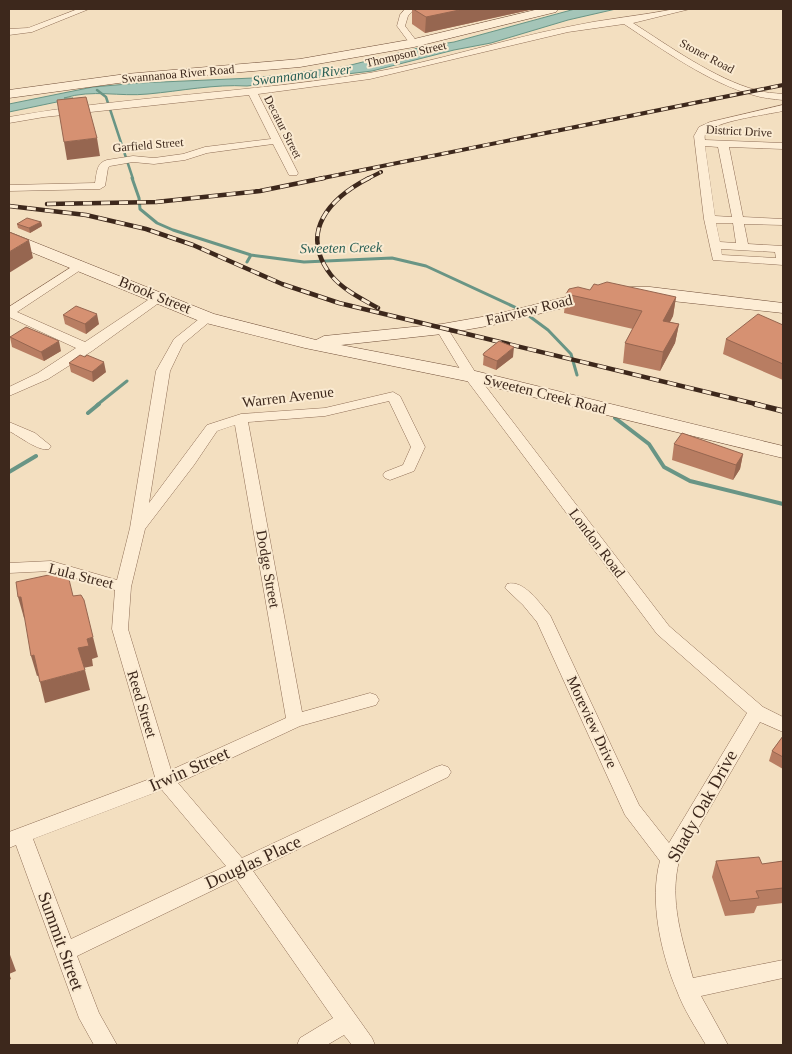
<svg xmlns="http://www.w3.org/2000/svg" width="792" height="1054" font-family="'Times New Roman',serif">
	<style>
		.water { fill: #a4c5b8; stroke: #699585 }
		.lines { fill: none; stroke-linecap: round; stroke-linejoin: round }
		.stream-far2 { stroke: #699585; stroke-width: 2.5 }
		.stream-far1 { stroke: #699585; stroke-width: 3 }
		.stream { stroke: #699585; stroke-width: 4 }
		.minor-casing { stroke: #8f6e56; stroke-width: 1 }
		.secondary-casing { stroke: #714f39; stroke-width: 1 }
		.minor { fill: #fdedd5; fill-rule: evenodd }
		.secondary { fill: #fdedd5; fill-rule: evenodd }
		.rail-far2-casing { stroke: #3d281c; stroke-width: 4 }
		.rail-far1-casing { stroke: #3d281c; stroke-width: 4.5 }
		.rail-casing { stroke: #3d281c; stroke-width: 5.5 }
		.rail-far2 { stroke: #faead1; stroke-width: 2.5; stroke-dasharray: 7; stroke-linecap: butt }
		.rail-far1 { stroke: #faead1; stroke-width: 3; stroke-dasharray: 9; stroke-linecap: butt }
		.rail { stroke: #faead1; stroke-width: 4; stroke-dasharray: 11; stroke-linecap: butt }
		.wall { fill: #b87d62 }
		.shaded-wall { fill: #966650 }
		.building { fill: #d69172; stroke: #966650 }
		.labels { text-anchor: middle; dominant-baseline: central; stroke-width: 4; stroke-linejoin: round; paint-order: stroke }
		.far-street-label { font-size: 12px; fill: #3d281c; stroke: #faead1 }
		.far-water-label { font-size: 14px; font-style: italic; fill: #295f55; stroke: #faead1 }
		.street-label { font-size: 15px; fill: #3d281c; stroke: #faead1 }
		.near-street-label { font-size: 18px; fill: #3d281c; stroke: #faead1 }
	</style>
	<rect width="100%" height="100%" fill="#f3dfc0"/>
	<path class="water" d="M575,9H616L568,20L491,43L454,50L372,71L247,86C214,84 181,91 148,94C119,97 93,89 64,98H73L71,99L9,112V104L93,87L139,83L253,78L343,67L422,47L454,42Z"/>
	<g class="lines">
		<path class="stream-far2" d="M97,90L106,97L133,179"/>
		<path class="stream-far1" d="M132,178L139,198L140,209L157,223L173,230L251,255L304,262L392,258L426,266L521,310L548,330L571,354L577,375
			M247,262L251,255
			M97,405L127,381"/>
		<path class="stream" d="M88,413L99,404
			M615,418L649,444L664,467L690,481L783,504
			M9,472L36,456"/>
		<g class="minor-casing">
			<path id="minor" d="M78,9H89L32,32L9,35V29L28,28Z
				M405,9H414L408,16L405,26L418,43L417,45H411L397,26L400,15Z
				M675,9H690L633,23C669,46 715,79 756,90C765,93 774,93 783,94V100C773,99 762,98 753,95C709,83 662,49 624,24L568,32L370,79L258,94L298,173L297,175H289L273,144L207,153L185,160L154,164L133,162L110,166L108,168L105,186L100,189L9,191V185L95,183C97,173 96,163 107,160L133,156L154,158L183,154L205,147L271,139L249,95L44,117L9,123V117C128,96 249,93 369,73C435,62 501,40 567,27C603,19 639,16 675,9Z
				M783,105V111C764,115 724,120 709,130C705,133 704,135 705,140L783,143V149L729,147L743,217L783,219V225L744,224L748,244L783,246V265L713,260L704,219L694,136L699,127L710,122ZM705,146L718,147L732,217L715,216ZM716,223H733L736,243L720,242ZM721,249L775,252L776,258L722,255Z
				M81,261L87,265L85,267L17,312L85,342L157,294H165L167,297L92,351L48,379L9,396V387L38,373L76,348L9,317V307Z
				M208,314L214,318L183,344L170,371L149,503L207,425L241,414L325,408L393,392L400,396L425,447L414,471L390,480L385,478L383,475L385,472L403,465L411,447L389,401L325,416L248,422L302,712L370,693L376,695L379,700L376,705L300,726L178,783L242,858L436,767L442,765L448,767L451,772L448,777L253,871L372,1038L375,1045H352L344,1035L327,1045H297L300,1038L333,1018L236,879L77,956L99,1013L117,1045H94L79,1018L16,845L9,848V832L155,777L112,629L115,590L51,571L9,573V563L51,561L117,580L130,528L156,371L174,339L204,315ZM235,425L286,718L171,770L128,629L131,587L145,529L194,465L217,431ZM162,790L226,866L71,939L33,839Z
				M442,325L446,326L477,375L669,626L763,707L783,717V732L760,722L679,861C669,901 682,939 693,978L783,960V978L701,996L728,1045H706C696,1028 684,1010 677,991C661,954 649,900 660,861L625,815L537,622L523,605L505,588L507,584C524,579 540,604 550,615L639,805L669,843L747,713L657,634L466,379L436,329Z
				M9,422L35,433L51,446L49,449C39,452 19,436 9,431Z"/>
		</g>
		<g class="secondary-casing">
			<path id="secondary" d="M539,9H558L556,12L414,47L300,67L126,82L9,98V90L126,74L300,59L414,39Z
				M9,232L214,314L316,340L324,336L442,324L493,315L594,290L600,291L603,295L600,299L493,325L442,334L341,345L471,370L783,446V458L471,382L305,348L202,322L9,243Z
				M632,287H650L783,303V313L626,296L623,292L626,288Z"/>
		</g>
		<use href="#minor" class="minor"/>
		<use href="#secondary" class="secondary"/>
		<g class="rail-far2-casing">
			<path id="rail-far2" d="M318,179L783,85
				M367,179L381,172"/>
		</g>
		<g class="rail-far1-casing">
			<path id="rail-far1" d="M369,178C330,198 298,232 331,275C343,290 362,299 378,308
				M47,204L156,202L260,191L324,178
				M9,206L86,215L146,229L193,245L282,284L339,303L760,405"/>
		</g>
		<g class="rail-casing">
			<path id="rail" d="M755,404L783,411"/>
		</g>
		<use href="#rail-far2" class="rail-far2"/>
		<use href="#rail-far1" class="rail-far1"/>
		<use href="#rail" class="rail"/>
	</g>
	<path class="wall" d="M412,9H534L425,33L412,24Z
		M41,222L42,226L30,233L18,228L17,224Z
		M590,290L676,297L673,316L670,322L679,324L675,343L660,371L623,363L625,343L633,329L564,313L566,294Z
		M63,315L99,324L86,334L65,324Z
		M783,325V380L723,354L726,339Z
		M10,337L61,351L44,361L12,347Z
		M484,353L513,357L496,370L483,365Z
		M69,363L106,372L93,382L71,372Z
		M674,444L743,454L740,469L733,480L672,460Z
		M783,736V769L769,761L772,751Z
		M716,861L762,864L783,861V903L757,906L754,913L725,916L712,877Z"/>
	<path class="shaded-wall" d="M464,9H534L425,33L426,17Z
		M97,138L100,156L67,160L64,142Z
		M41,222L42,226L30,233L29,228Z
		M29,240L33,258L9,273V252Z
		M676,297L673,316L660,340L663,321Z
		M97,314L99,324L86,334L85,324Z
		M679,324L675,343L660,371L663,352Z
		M59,341L61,351L44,361L41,352Z
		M514,347L513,357L496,370L497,361Z
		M104,362L106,372L93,382L92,372Z
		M743,454L740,469L733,480L736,465Z
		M18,597H21L26,617L24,618Z
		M93,637L98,657L92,659L93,666L83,668L78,648L87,639Z
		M34,655L40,675L37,676L31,656Z
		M85,670L90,690L45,703L40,682Z
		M9,952L16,971L9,974Z
		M9,973L11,979L9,980Z"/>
	<path class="building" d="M413,9H464L426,17Z
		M86,97L97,138L64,142L57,100Z
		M27,218L41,222L29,228L17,224Z
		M9,232L29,240L9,252Z
		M607,282L676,297L663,321L679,324L663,352L625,343L642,311L566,294L569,289L578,287L590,290L594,284L598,285Z
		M76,306L97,314L85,324L63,315Z
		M758,314L783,325V364L726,339Z
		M26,327L59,341L41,352L10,337Z
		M499,341L514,347L497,361L483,355L484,353Z
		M80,355L85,357L87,355L104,362L92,372L69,363Z
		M682,433L743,454L736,465L674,444Z
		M67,571L73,596L81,595L84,600L93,637L87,639L89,646L78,648L85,670L40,682L34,655L31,656L21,597H18L16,582Z
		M783,736V757L772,751Z
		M759,857L762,864L783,861V888L756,891L759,898L730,901L716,861Z"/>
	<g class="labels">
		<g class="far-street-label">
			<text transform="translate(406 54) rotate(-13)">Thompson Street</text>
			<text transform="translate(707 56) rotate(28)">Stoner Road</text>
			<text transform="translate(178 74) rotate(-5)">Swannanoa River Road</text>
			<text transform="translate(283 127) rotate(63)">Decatur Street</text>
			<text transform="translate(739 131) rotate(3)">District Drive</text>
			<text transform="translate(148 145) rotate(-5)">Garfield Street</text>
		</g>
		<g class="far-water-label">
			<text transform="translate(302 75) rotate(-7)">Swannanoa River</text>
			<text transform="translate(341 248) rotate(-1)">Sweeten Creek</text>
		</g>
		<g class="street-label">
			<text transform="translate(155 295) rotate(22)">Brook Street</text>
			<text transform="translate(529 310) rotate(-14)">Fairview Road</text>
			<text transform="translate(545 394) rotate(14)">Sweeten Creek Road</text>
			<text transform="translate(288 397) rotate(-7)">Warren Avenue</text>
			<text transform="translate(597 543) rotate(53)">London Road</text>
			<text transform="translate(268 569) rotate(80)">Dodge Street</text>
			<text transform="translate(81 576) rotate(14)">Lula Street</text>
			<text transform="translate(142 704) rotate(73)">Reed Street</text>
			<text transform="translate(592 722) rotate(65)">Moreview Drive</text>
		</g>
		<g class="near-street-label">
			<text transform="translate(189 769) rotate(-24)">Irwin Street</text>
			<text transform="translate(702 806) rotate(-61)">Shady Oak Drive</text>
			<text transform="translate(253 862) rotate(-25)">Douglas Place</text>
			<text transform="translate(61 941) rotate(70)">Summit Street</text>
		</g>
	</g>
	<rect width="792" height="1054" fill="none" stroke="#3d281c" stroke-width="20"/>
</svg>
